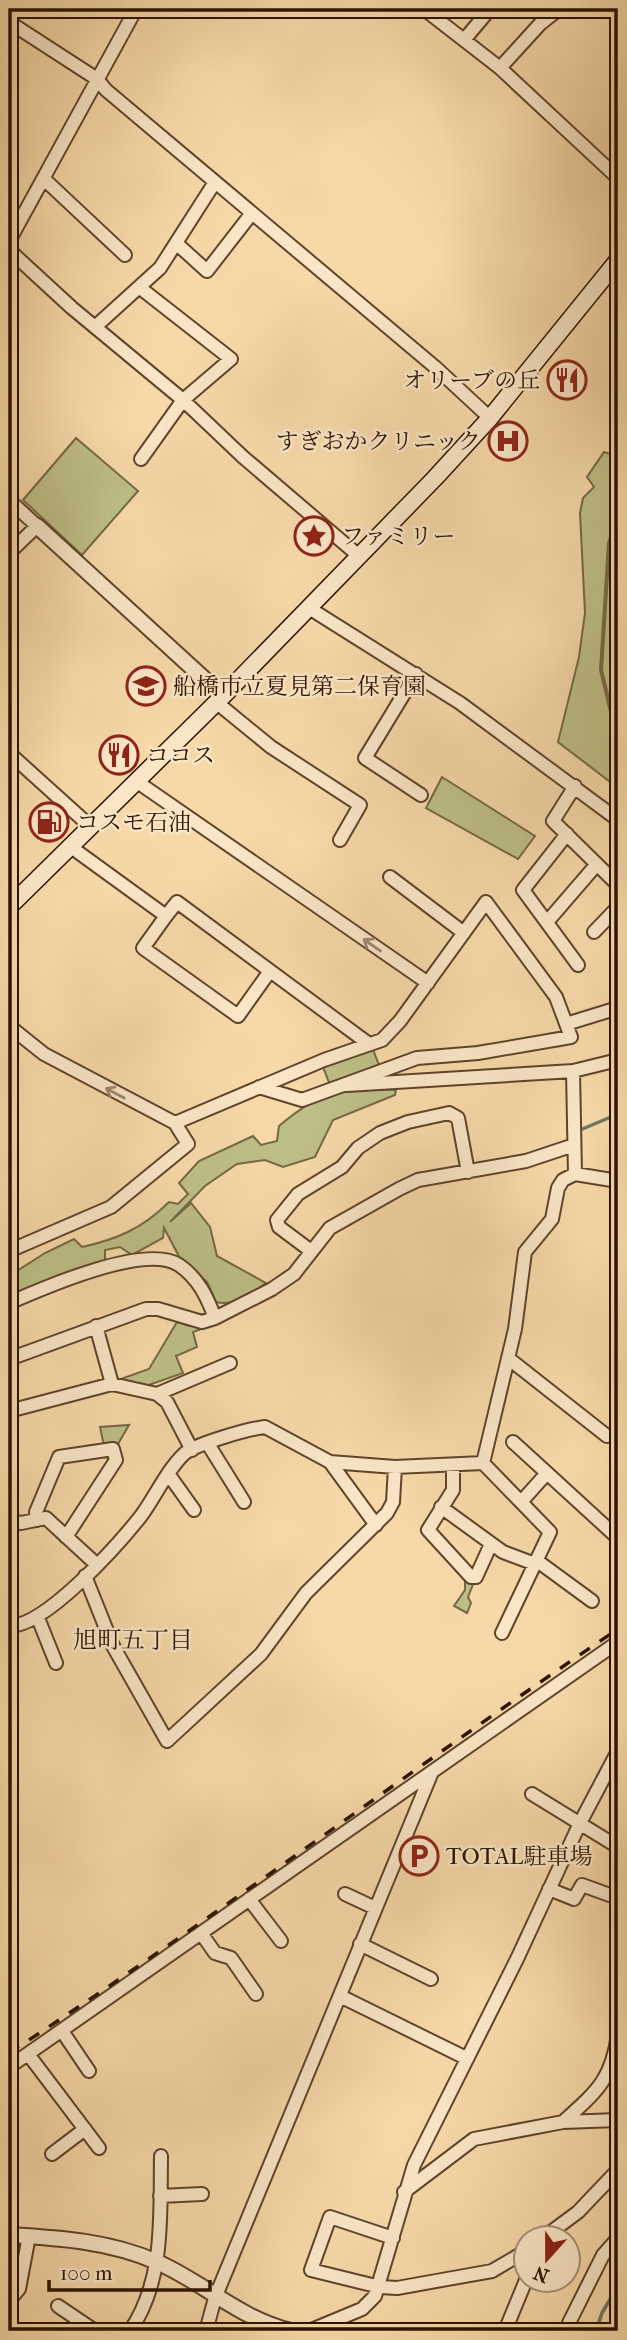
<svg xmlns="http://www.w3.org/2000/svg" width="627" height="2340" font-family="'IM FELL French Canon','Noto Serif JP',serif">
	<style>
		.green { fill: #bebf87; stroke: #756844; stroke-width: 2 }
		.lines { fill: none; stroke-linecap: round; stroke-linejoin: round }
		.stream { stroke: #707763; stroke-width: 3.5 }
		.minor-casing { stroke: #5f442a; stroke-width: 16 }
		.tertiary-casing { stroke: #5f442a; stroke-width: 18 }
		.secondary-casing { stroke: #2c1200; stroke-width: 19 }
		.minor { stroke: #fae6c7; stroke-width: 12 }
		.tertiary { stroke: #fae6c7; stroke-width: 14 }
		.secondary { stroke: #fae6c7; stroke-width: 16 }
		.rail { stroke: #2c1200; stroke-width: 3.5; stroke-dasharray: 12 12; stroke-linecap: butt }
		.oneway { stroke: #9d876d }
		.labels { text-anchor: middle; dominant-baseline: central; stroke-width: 5; stroke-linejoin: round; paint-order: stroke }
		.poi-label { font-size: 23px; fill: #2c1200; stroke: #fae6c7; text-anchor: start }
		.neighbourhood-label { font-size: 24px; fill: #2c1200; stroke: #fae6c7 }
	</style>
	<rect width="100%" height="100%" fill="#f7d9a9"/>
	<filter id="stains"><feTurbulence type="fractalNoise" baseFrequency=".00286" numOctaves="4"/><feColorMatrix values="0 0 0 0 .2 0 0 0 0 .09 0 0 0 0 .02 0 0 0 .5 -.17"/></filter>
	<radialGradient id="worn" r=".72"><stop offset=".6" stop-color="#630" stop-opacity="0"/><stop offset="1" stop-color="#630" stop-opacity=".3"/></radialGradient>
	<path class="green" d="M76,438L138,491L82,555L23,500Z
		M618,442V514L608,543L600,670L612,720L618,728V788L558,742L579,657L585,613L580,513L583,498L594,487L587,477L604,452L614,455Z
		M618,520V725L614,719L602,670L610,544Z
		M442,777L535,836L518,859L426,808Z
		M372,1047L379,1065L330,1085L323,1067Z
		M345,1088L396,1090L395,1095L333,1120L315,1157L283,1167L265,1160L237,1164L205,1186L170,1222L191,1203L210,1227L217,1256L266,1283C252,1293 233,1307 216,1302L207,1282L182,1262L164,1228L163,1238L132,1255L120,1247L105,1250V1264L9,1300V1276L45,1253L74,1239L82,1247C118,1239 143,1228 169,1202L178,1204L188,1194L179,1183L199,1161L253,1136L261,1145L277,1141L279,1126C300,1108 318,1097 345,1088Z
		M177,1322L190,1326L212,1325L193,1332L197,1347L176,1356L183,1373L146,1386L118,1380L149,1369Z
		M129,1425L118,1444L104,1446L100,1427Z
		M465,1578L469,1583L474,1582L468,1597L471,1603L467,1613L454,1606L465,1590Z"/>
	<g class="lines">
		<path class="stream" d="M580,1130L618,1114
			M596,2331L602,2313L618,2286"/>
		<g class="minor-casing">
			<path id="minor" d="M424,9L500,68L618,178
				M9,22L97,79L106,90L435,367L490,418
				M464,40L490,9
				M500,68L540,24L559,9
				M44,179L125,255
				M9,241L136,9
				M176,243L207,271L252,213
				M9,250L72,308L183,400L243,457L359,556
				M139,287L231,359L183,400L141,459
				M96,326L160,268L215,182
				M9,500L37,526L9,553
				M309,608L460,703L617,819
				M416,674L365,758L421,795
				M216,702L271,747L360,805L340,840
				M9,753L91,827
				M136,781L428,983
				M575,786L553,821L618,885
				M567,834L523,890L578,965
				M71,847L166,916L177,902L369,1044
				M390,877L464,933
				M166,916L143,948L238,1016L270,971
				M547,922L597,864
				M594,932L618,907
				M617,949L618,947
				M566,1024L618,1008
				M9,1026L44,1054L175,1123L188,1144L111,1207L9,1251
				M573,1071L575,1174
				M347,1085L573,1071L618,1060
				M175,1123L324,1060L382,1040L400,1021L486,902L556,997L571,1037L478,1053L417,1058L302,1100L259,1087
				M311,1251L279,1227L277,1220L298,1194L342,1167L358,1148L380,1133L408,1122L449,1113L458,1118L468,1172
				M9,1303C43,1288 146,1243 179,1265C199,1279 207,1297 215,1318
				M96,1326L112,1384L157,1394L167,1402L192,1450
				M508,1358L607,1436
				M9,1359L146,1309H158L202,1322L215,1318L272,1289L294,1274L330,1228L399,1189L418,1180L526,1161L574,1145
				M157,1394L230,1363
				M9,1411L112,1384
				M513,1442L547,1473
				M208,1444L244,1502
				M330,1462L376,1525
				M483,1463L515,1329L525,1252L552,1219L558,1188L563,1180L575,1174L618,1181
				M453,1465V1490L428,1530L471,1577H476L491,1544
				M169,1475L194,1510
				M521,1502L547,1473L618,1538
				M441,1507L503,1552L535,1564
				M37,1520L36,1512L59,1457L113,1449L116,1460L66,1537
				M9,1521L21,1523L46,1518L96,1564
				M536,1560L592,1601
				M85,1576L113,1646L167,1741L261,1654L306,1593L387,1513L393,1502L395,1467
				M38,1618L56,1663
				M9,1626C45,1627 118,1545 141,1516C155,1497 167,1470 184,1454C195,1444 248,1429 265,1427L330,1462L395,1467L483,1463L550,1532L502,1633
				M532,1794L618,1847
				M549,1889L574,1899L582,1885L618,1898
				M345,1894L375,1908
				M249,1899L281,1941
				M201,1933L215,1953L231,1958L256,1994
				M360,1944L431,1979
				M340,1996L466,2058
				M62,2031L89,2071
				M28,2054L99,2148
				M9,2067L618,1642
				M563,2122C596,2092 612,2080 618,2034
				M52,2154L85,2129
				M404,2192L474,2139L563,2122L618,2120
				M160,2196L202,2194
				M393,2238L330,2217L311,2270L380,2287L397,2288L492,2271L526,2251
				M543,2238L578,2212L618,2170
				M9,2301L19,2289L29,2236
				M58,2306L95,2331
				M569,2323L603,2255L618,2238
				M130,2331C165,2280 160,2216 161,2156
				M206,2331L215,2298L432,1772
				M309,2331L362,2309L375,2296L414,2165L517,1959L580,1823L618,1751
				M505,2331L526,2280"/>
		</g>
		<g class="tertiary-casing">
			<path id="tertiary" d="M37,526L223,696
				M9,2235C59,2238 110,2241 157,2262C203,2282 240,2319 291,2331"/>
		</g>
		<g class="secondary-casing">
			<path id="secondary" d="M9,907L223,696L435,478L490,418L618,260"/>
		</g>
		<use href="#minor" class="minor"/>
		<use href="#tertiary" class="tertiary"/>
		<use href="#secondary" class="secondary"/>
		<path class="rail" d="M9,2053C216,1918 413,1767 618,1629"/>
	</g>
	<defs><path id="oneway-shaft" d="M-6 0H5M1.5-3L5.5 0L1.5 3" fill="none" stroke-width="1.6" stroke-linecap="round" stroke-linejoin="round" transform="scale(1.75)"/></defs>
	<g class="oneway">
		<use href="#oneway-shaft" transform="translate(372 945) rotate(-145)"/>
		<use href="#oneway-shaft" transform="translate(115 1093) rotate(-152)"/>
	</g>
	<defs>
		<g id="restaurant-ring" transform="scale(2.0125)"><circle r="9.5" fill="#fae6c7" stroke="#8f2418" stroke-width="1.5"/><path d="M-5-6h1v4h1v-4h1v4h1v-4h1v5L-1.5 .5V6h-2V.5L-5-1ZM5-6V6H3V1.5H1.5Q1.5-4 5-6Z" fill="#8f2418"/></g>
		<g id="hospital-ring" transform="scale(2.0125)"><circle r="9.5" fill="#fae6c7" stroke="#8f2418" stroke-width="1.5"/><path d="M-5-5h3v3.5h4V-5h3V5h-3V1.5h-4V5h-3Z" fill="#8f2418"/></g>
		<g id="sight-ring" transform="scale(2.0125)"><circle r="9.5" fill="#fae6c7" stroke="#8f2418" stroke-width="1.5"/><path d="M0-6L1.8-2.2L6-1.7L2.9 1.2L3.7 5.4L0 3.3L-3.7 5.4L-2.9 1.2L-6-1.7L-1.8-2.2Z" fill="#8f2418"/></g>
		<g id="school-ring" transform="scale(2.0125)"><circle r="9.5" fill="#fae6c7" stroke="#8f2418" stroke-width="1.5"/><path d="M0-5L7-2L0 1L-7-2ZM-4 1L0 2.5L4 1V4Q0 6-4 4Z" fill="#8f2418"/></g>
		<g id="fuel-ring" transform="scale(2.0125)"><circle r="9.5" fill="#fae6c7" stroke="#8f2418" stroke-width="1.5"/><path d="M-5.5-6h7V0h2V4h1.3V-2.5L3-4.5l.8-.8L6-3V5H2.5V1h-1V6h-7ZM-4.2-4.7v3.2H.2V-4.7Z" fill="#8f2418"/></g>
		<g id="parking-ring" transform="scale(2.0125)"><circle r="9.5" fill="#fae6c7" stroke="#8f2418" stroke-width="1.5"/><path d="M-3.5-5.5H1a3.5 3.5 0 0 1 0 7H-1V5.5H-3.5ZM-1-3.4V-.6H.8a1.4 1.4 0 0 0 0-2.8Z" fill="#8f2418"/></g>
	</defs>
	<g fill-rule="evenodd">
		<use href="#restaurant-ring" x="567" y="380"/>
		<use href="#hospital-ring" x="508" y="441"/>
		<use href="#sight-ring" x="314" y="536"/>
		<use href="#school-ring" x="146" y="686"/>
		<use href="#restaurant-ring" x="119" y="755"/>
		<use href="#fuel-ring" x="49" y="822"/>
		<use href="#parking-ring" x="419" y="1856"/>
	</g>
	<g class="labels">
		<g class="poi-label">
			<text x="540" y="380" text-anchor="end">オリーブの丘</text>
			<text x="481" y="441" text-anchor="end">すぎおかクリニック</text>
			<text x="341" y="536">ファミリー</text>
			<text x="173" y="686">船橋市立夏見第二保育園</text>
			<text x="146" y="755">ココス</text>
			<text x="76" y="822">コスモ石油</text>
			<text x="446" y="1856">TOTAL駐車場</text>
		</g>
		<g class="neighbourhood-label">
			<text x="133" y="1640">旭町五丁目</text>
		</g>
	</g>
	<rect width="627" height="2340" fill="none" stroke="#f7d9a9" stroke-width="35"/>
	<rect x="10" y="10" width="606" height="2319" fill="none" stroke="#2c1200" stroke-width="3.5"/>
	<rect x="18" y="18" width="592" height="2305" fill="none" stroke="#2c1200" stroke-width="2"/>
	<g transform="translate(547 2259) rotate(201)"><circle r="33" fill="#fae6c7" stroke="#a89177" stroke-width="2"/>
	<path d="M0-5L12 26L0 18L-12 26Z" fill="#8f2418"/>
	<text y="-10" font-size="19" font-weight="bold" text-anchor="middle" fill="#2c1200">N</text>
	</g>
	<path d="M49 2280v10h161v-10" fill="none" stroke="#2c1200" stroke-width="3.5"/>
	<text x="60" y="2280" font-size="21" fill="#2c1200" stroke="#fae6c7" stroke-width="5" paint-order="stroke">100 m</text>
	<rect width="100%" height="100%" filter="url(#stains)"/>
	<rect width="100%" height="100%" fill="url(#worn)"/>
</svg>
